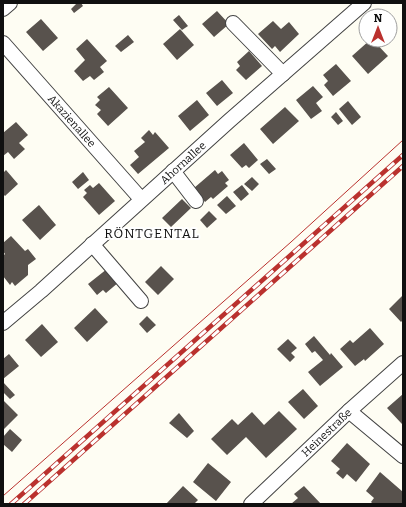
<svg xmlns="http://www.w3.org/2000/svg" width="406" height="507" font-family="Bitter,serif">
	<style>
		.building { fill: #58524d }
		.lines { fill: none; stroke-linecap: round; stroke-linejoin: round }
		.minor-casing { stroke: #434343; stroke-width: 16 }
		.minor { stroke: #fff; stroke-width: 14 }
		.tram { stroke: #ba312e; stroke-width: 1 }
		.rail-casing { stroke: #ba312e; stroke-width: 4.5 }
		.rail { stroke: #fff; stroke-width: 3; stroke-dasharray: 9; stroke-linecap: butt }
		.labels { text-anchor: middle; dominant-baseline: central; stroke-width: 4; stroke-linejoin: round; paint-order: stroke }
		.street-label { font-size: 11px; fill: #101010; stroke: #fff }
		.quarter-label { font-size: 13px; letter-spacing: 1px; fill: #101010; stroke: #fff }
	</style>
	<rect width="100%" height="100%" fill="#fefdf3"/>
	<path class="building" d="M77,3H81L83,6L74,13L71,9Z
		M217,11L229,24L214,37L202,24Z
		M179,15L188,26L182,30L173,20Z
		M41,19L58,38L43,51L26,32Z
		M273,21L281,29L289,22L299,34L280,52L275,46L272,49L258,34Z
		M180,29L194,45L177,60L163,44Z
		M128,35L134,42L121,52L115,46Z
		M87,39L107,61L100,67L104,72L94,80L90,76L83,81L74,71L85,60L76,49Z
		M370,40H373L388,56L368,74L352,56Z
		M249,51L262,66L246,80L236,70L240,66L237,62Z
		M336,64L351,81L333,96L324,85L328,81L323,75Z
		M222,80L233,93L217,106L206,93Z
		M313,86L323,97L316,103L322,111L311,119L296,100Z
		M109,87L128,108L108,126L97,114L101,110L95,105L100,100L97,97Z
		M197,100L209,115L190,131L178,116Z
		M348,101L361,117L352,125L339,109Z
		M285,107L299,121L273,144L260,129Z
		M336,112L343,121L338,125L331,117Z
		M16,122L28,135L19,143L25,149L14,159L8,152L3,156V133Z
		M149,130L153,135L155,132L169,148L138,174L130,165L139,157L134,151L145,142L141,138Z
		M244,143L258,160L249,168L246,165L242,168L230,155Z
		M267,159L276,169L269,174L260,164Z
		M6,170L18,184L5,196L3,194V173Z
		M215,170L218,174L222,171L229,180L225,183L228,186L213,199L211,197L205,202L194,188Z
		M83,172L89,180L78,189L72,182Z
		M252,177L259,184L252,191L244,184Z
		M99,183L115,201L99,215L83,197L87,193L84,190L90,185L93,188Z
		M242,185L249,194L241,201L233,192Z
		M227,196L236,206L226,214L217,205Z
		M182,199L191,208L171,227L162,218Z
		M39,205L56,225L40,240L22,220Z
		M209,211L217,219L207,228L200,220Z
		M11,236L25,251L28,249L36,259L28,265V275L15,286L12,282L10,285L3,276V256L5,254L3,251V243Z
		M161,266L174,279L158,295L145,282Z
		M107,269L119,282L106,293L103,290L97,295L88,284Z
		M403,295V320L401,322L389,309Z
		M95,308L108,322L87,342L74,328Z
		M147,316L156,325L147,333L139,324Z
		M42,324L58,342L41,357L25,340Z
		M370,328L384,344L365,361L364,359L355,366L340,349L350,340L353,343Z
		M314,336L330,355L331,353L343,367L320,386L308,372L323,360L315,351L312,353L305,344Z
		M288,339L297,348L291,353L295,357L290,362L277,349Z
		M9,354L19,366L3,379V359Z
		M3,382L15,395L10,399L3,392Z
		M303,389L318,406L304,419L288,402Z
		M403,394V424H402L387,408Z
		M3,400L18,415L3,430Z
		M279,411L297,429L266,458L246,437L227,455L211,439L232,419L238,425L252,412L264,425Z
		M179,413L194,431L187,438L169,423Z
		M10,429L22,440L12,452L3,444V437Z
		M347,443L370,464L356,482L347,474L343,479L336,473L340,469L331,461Z
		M208,463L231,482L216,501L193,482Z
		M380,472L403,492V504H373L371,502L374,498L366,491Z
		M183,486L198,500L194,504H166Z
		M304,486L321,504H291L298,498L294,494Z"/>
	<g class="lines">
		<g class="minor-casing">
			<g id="minor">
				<path d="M3,9L10,3"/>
				<path d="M233,23L283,74"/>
				<path id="s1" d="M3,43L141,199"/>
				<path d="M173,171L196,201"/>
				<path d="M92,244L141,301"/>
				<path id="s2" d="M3,323L41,291L229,121L364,3"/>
				<path d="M349,411L403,456"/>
				<path id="s3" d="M251,504L349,411L403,363"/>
			</g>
		</g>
		<use href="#minor" class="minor"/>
		<path class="tram" d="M3,496L291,242L403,140"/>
		<g class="rail-casing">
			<path id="rail" d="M11,504L403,155
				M24,504L403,166"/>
		</g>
		<use href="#rail" class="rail"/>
	</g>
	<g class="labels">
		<g class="street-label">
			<text stroke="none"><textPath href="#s1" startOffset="104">Akazienallee</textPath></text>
			<text stroke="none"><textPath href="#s2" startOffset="241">Ahornallee</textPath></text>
			<text stroke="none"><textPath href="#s3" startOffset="104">Heinestraße</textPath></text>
		</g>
		<g class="quarter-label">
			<text x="152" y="233">RÖNTGENTAL</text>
		</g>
	</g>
	<rect width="406" height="507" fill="none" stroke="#101010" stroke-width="8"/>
	<g transform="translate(378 28)"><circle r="19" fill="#ffffff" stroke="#9f9f9f"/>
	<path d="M0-3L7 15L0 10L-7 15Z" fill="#ba312e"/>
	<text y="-6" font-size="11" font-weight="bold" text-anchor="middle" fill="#101010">N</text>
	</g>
</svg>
